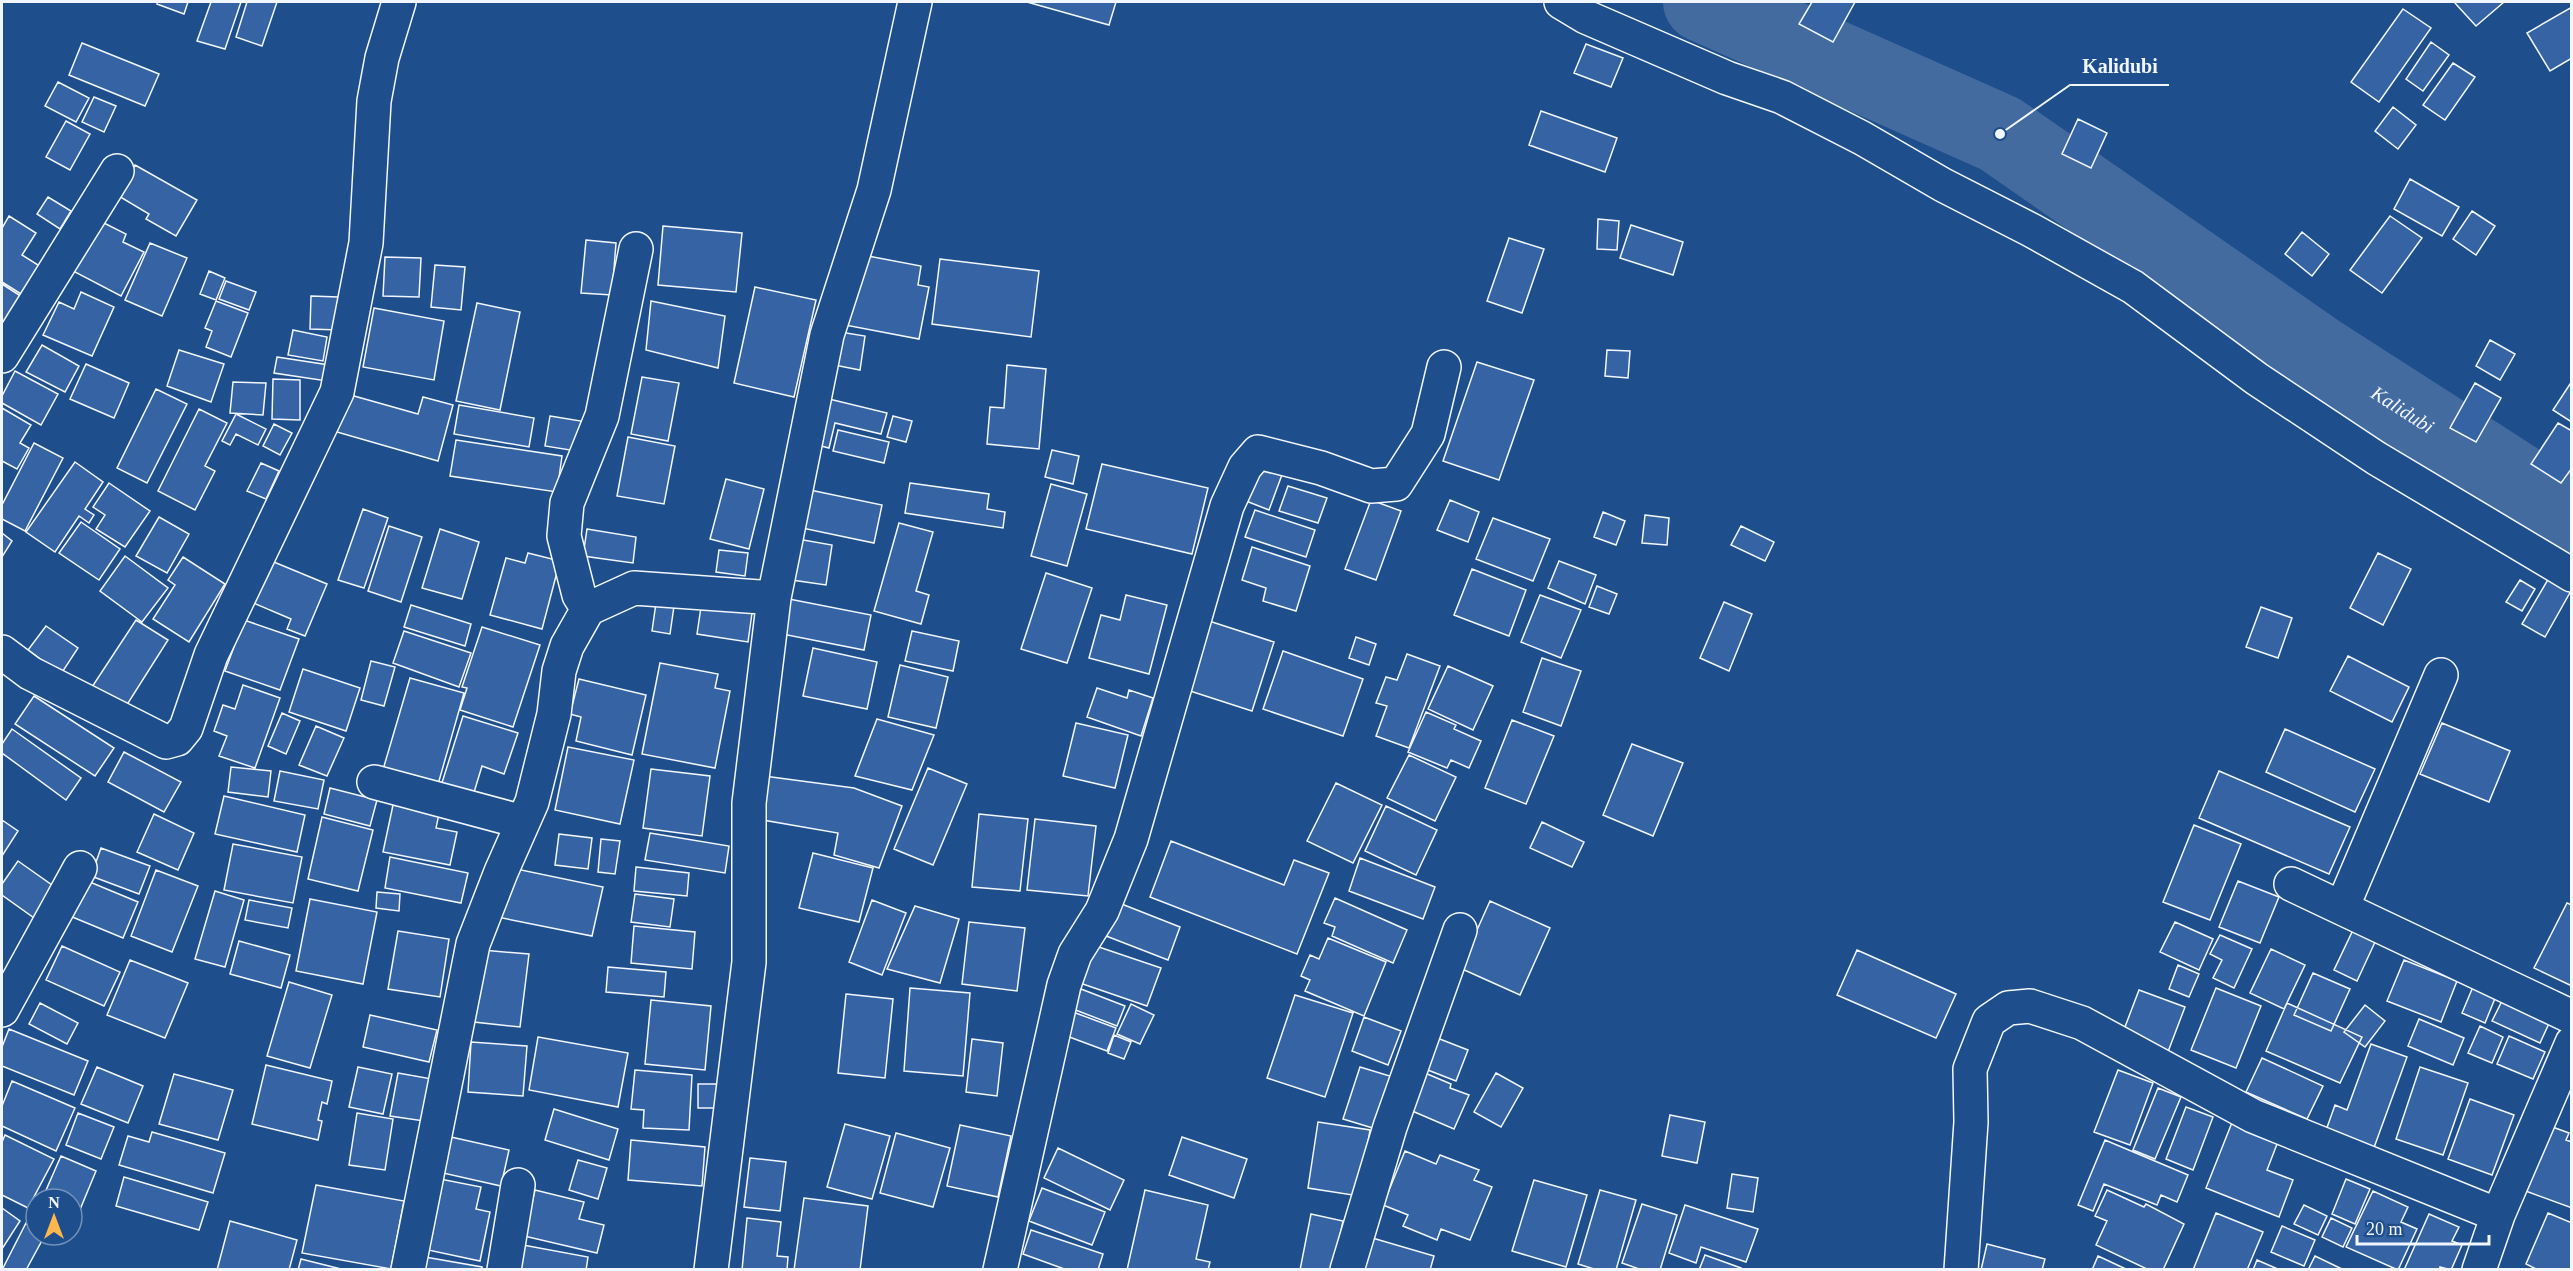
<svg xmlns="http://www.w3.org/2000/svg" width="2573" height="1271" font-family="'Times New Roman',serif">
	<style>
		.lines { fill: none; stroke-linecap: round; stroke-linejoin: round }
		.river { stroke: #446ba0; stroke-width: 80 }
		.building { fill: #3563a3; stroke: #f2f6ff; stroke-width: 1.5 }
		.minor-casing { stroke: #f2f6ff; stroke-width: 36 }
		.minor { stroke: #1f4e8c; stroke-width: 33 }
		.labels { text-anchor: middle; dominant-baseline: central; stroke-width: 4.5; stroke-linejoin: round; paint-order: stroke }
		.water-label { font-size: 20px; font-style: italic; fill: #f2f6ff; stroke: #1f4e8c }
		.leader { fill: none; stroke: #f2f6ff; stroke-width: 2 }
		.callout-dot { fill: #f2f6ff; stroke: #1f4e8c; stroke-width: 2 }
		.callout-label { font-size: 20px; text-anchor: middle; font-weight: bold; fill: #f2f6ff; stroke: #1f4e8c; stroke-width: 4.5; stroke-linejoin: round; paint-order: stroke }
	</style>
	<rect width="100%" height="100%" fill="#1f4e8c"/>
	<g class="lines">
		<path class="river" id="s1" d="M1703,2L2000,134L2321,357L2572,518"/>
	</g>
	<path class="building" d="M158,2H188L184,14L157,4Z
		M211,2H241L225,49L197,41Z
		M247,2H277L262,46L236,37Z
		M1027,2H1116L1109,25Z
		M1812,2H1855L1833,42L1799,24Z
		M2454,2H2504L2476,26Z
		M2572,7V58L2550,71L2527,33Z
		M2403,9L2431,28L2379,102L2351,82Z
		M2431,42L2449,55L2423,91L2406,79Z
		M82,43L159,74L145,106L69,75Z
		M1586,44L1623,58L1611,87L1574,73Z
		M2453,63L2475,77L2445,120L2423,105Z
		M58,82L89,98L76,122L45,106Z
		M94,97L116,106L104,132L82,122Z
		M2393,107L2416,125L2398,149L2375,131Z
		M1541,111L1617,138L1605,172L1529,145Z
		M2078,119L2107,133L2091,168L2062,154Z
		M66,121L90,134L70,170L46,157Z
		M135,165L197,200L176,236L146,219L149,214L117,195Z
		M2410,179L2459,207L2442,236L2394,209Z
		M48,197L71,211L60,229L37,214Z
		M2472,211L2495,226L2476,255L2453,239Z
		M9,216L36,233L22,255L46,270L29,299L2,282V228Z
		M2390,216L2422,238L2382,293L2350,270Z
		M1598,219L1619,221L1617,250L1597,249Z
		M98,220L126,234L123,242L144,252L121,296L73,271Z
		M1631,225L1683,242L1673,275L1620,258Z
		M663,226L742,233L736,292L658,285Z
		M2302,232L2329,254L2312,276L2285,254Z
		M1509,238L1544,249L1522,313L1487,301Z
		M586,240L616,243L612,295L581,293Z
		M150,243L187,258L162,316L125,300Z
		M868,256L921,266L918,285L929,287L919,339L845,325Z
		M385,257L421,258L419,297L383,296Z
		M940,259L1039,271L1031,337L932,324Z
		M435,265L465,267L461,310L431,307Z
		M209,271L225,278L216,300L200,294Z
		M226,281L256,292L249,310L219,299Z
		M2,284L30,302L2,338Z
		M755,287L816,300L794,397L734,383Z
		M81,292L114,307L92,356L43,335L59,302L74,309Z
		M311,296L338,297V330L310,329Z
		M216,301L248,313L231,357L206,347L212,331L205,328Z
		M651,301L725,316L718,368L646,350Z
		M477,303L520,312L500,410L456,401Z
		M374,308L444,321L434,380L363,367Z
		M293,330L327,337L323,361L288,355Z
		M840,332L865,336L860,370L834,365Z
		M2490,340L2515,354L2500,380L2476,366Z
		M42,345L79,366L65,392L26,372Z
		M179,350L224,364L211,402L167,386Z
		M1607,350L1630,351L1628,378L1605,376Z
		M277,357L329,365L327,381L274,373Z
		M1477,362L1534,380L1499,480L1443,461Z
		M86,364L129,383L114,418L70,399Z
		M1007,365L1046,369L1039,449L987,444L990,407L1004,408Z
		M15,371L58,394L41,425L2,403V396Z
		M642,377L679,383L668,441L631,434Z
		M273,379L300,380V420L272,419Z
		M2572,381V419L2570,421L2553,410Z
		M233,382L266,383L263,415L230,413Z
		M2475,383L2501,398L2476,442L2450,428Z
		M156,389L187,404L147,483L117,468Z
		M347,394L418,414L423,397L453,405L438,461L337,432Z
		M825,398L887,413L881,434L835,423L829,448L813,444Z
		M459,405L534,418L529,447L454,434Z
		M2,408L31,425L20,443L29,448L17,469L2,461Z
		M199,409L227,423L205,466L215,471L195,510L158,491Z
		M236,414L266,429L258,445L236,434L230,445L222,441Z
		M550,416L581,421L576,451L545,446Z
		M893,416L912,421L906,442L887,437Z
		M2558,423L2572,431V468L2561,483L2531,464Z
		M274,424L292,433L280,455L263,446Z
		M838,430L889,442L884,463L833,451Z
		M628,437L675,446L664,504L617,496Z
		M456,440L562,456L557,492L450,476Z
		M34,443L63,458L25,531L2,519V505Z
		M1052,450L1079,456L1073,484L1045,477Z
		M1256,461L1283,472L1269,510L1241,499Z
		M75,462L103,482L85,509L94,515L89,523L79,516L55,552L26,532Z
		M261,463L279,471L266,499L247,491Z
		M1102,464L1208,488L1192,554L1086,529Z
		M726,479L764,489L749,549L710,539Z
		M109,483L150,511L125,547L96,529L105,515L93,507Z
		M910,483L989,494L987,509L1005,512L1003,528L905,513Z
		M1051,484L1087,494L1067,566L1031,556Z
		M1288,486L1327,498L1318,523L1279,511Z
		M810,490L882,505L874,543L802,528Z
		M1371,500L1401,511L1376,580L1345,569Z
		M1450,500L1479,512L1468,542L1437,530Z
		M363,509L388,518L364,588L338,580Z
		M1255,510L1315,530L1306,557L1245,537Z
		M1603,512L1625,521L1616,545L1594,537Z
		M1645,515L1669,518L1667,545L1642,543Z
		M159,517L189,534L167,573L136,556Z
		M1493,518L1550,539L1533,581L1476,559Z
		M81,522L120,549L99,580L59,553Z
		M899,523L933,532L916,591L929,595L921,624L874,611Z
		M389,526L422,537L401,602L368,591Z
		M1741,526L1774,542L1765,561L1731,545Z
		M440,529L479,542L462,599L422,588Z
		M587,529L636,537L633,563L583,556Z
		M2,533L12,541L2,557Z
		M792,538L832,545L826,585L785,579Z
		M1252,547L1310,566L1296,611L1263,601L1266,588L1242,580Z
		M719,550L748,553L745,576L716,572Z
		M528,553L560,561L542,629L490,615L506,558L525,563Z
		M2378,553L2411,569L2383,625L2350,608Z
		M125,556L168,588L142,622L100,591Z
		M183,557L225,584L189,642L153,619L175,585L168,580Z
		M269,560L327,584L305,636L287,629L291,619L251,602Z
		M1559,561L1596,575L1585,604L1548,588Z
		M1472,569L1526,590L1509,636L1454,615Z
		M1046,573L1092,588L1067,663L1021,649Z
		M2550,576L2572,589L2545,637L2522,624Z
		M2520,580L2535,589L2522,611L2506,602Z
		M1597,586L1617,594L1609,614L1589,607Z
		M1126,595L1167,605L1149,674L1089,658L1101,615L1120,620Z
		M1540,595L1581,610L1561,658L1521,642Z
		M789,599L871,615L864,650L782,634Z
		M1724,602L1752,614L1729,671L1700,658Z
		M656,603L674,606L670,634L652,631Z
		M411,605L471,624L465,646L404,627Z
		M701,607L752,613L748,642L697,634Z
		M2261,607L2292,618L2278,658L2246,647Z
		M136,620L168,640L123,711L90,690Z
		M244,620L299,639L280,690L225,671Z
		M1209,621L1274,642L1252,711L1187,690Z
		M46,626L78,648L61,674L28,650Z
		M482,627L540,645L513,727L460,710L467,688L462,687Z
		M404,631L471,653L459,687L393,663Z
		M912,631L959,641L953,671L905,661Z
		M1356,637L1376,644L1369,665L1349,658Z
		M813,648L877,662L867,709L803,696Z
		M1283,651L1363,679L1343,736L1263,709Z
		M1407,654L1440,666L1409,748L1376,736L1387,706L1376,703L1386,677L1397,680Z
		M2348,656L2409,687L2392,722L2330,691Z
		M1542,658L1581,671L1561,726L1523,712Z
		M371,661L395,667L384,706L361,700Z
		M660,663L718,674L715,688L730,691L715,768L642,754Z
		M900,665L948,677L936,728L888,717Z
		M1448,666L1493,686L1473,730L1428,709Z
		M303,669L360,688L346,731L289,712Z
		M410,678L464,693L437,788L382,773Z
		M579,679L646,695L632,755L576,741L581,717L570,714Z
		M243,685L280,698L255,768L219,756L227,736L214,731L223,705L235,709Z
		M1097,688L1127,698L1129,690L1153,698L1141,736L1087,717Z
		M34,696L114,748L95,776L15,724Z
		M1426,712L1456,725L1454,729L1481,741L1469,768L1451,760L1447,768L1408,752Z
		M282,713L300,721L286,754L268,746Z
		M463,716L518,733L504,774L482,766L472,799L440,789Z
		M877,719L934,735L912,790L855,776Z
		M1512,720L1554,736L1526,804L1485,788Z
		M1076,723L1128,735L1115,788L1063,776Z
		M2442,723L2510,751L2489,802L2420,774Z
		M316,726L344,738L327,776L299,765Z
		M12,729L81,778L66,800L2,753V744Z
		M2285,729L2375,769L2355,812L2266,772Z
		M1632,744L1683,763L1653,836L1603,815Z
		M568,747L634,760L620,824L555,810Z
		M124,752L181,782L164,812L108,782Z
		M1409,755L1456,777L1435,821L1387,798Z
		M231,767L271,771L268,797L228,792Z
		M928,768L967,784L933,865L894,849Z
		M651,769L710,776L702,836L643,828Z
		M280,771L324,780L318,809L274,801Z
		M2219,771L2350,827L2329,874L2199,818Z
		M764,776L854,788L902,806L879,868L834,855L838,833L763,820Z
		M1336,783L1382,805L1353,863L1307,841Z
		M330,788L377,800L370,826L324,814Z
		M224,796L305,815L297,852L215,834Z
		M393,805L439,814L436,828L457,832L450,865L383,852Z
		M1386,806L1437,830L1416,875L1365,851Z
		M154,814L194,833L178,870L137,852Z
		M979,814L1028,819L1020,891L972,887Z
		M322,817L373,830L358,891L308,879Z
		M1035,819L1096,826L1088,896L1027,890Z
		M2,820L18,831L2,856Z
		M1542,822L1584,842L1572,867L1530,848Z
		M2194,825L2241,844L2210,920L2163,902Z
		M650,833L729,846L725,873L645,860Z
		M559,834L592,838L588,869L555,865Z
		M601,839L620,841L615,874L598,872Z
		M1171,841L1284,885L1294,860L1329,873L1297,954L1150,897Z
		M233,844L302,857L293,903L224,890Z
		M101,848L150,866L139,894L91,876Z
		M813,853L873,868L859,922L799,908Z
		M390,857L468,873L461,903L385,888Z
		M1360,858L1435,887L1423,919L1349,891Z
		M18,861L59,890L37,920L2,895V884Z
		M507,867L603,887L592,936L497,917Z
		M636,867L689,873L687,896L634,891Z
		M156,870L198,886L172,952L131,936Z
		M85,880L138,902L123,938L70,916Z
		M2238,881L2279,897L2260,943L2219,927Z
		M215,891L244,900L225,967L195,959Z
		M377,892L400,894L399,911L376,908Z
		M635,894L674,899L670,927L631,922Z
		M1335,898L1407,930L1393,963L1332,936L1335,927L1324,923Z
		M310,899L377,912L363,984L296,971Z
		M249,900L292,908L288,928L245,920Z
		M872,900L906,913L882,975L849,962Z
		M1114,901L1180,927L1168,960L1101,934Z
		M1490,901L1550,928L1520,995L1460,968Z
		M2567,903L2572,905V986L2534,968Z
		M915,906L959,919L940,983L887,969Z
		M969,922L1025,928L1017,991L962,984Z
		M2175,922L2213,939L2199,970L2160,952Z
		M634,926L695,932L692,969L631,963Z
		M2353,930L2376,940L2357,981L2334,970Z
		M398,931L449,939L440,997L388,989Z
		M2220,935L2252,949L2234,988L2213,978L2222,960L2210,954Z
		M1328,938L1386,962L1364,1016L1305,991L1310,980L1301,976L1310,955L1319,959Z
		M239,941L290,955L281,988L230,974Z
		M1087,943L1161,968L1147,1006L1074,981Z
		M62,946L120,972L104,1006L46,980Z
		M2271,949L2305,965L2284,1009L2250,993Z
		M482,950L529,954L520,1027L474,1022Z
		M1857,950L1956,994L1936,1038L1837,995Z
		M130,960L188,983L165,1038L107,1015Z
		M2404,960L2457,981L2441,1022L2387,1001Z
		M2178,965L2199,974L2189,997L2169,989Z
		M608,967L666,972L664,997L606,992Z
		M2313,973L2350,989L2331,1031L2294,1015Z
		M289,982L332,995L310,1068L267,1056Z
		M2475,982L2498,991L2485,1023L2462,1013Z
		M910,988L970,993L963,1076L904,1071Z
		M2216,988L2261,1006L2236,1068L2191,1050Z
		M1081,989L1125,1006L1117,1026L1073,1009Z
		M2139,990L2185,1007L2166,1057L2120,1040Z
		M846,994L893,999L885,1078L838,1073Z
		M1295,995L1353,1013L1325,1097L1267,1078Z
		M2504,997L2551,1019L2540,1043L2492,1021Z
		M651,1000L711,1006L705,1070L645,1064Z
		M40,1003L78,1023L67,1044L29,1024Z
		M2287,1003L2362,1037L2340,1083L2266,1051Z
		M1131,1004L1154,1015L1140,1044L1117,1034Z
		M2365,1005L2385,1021L2365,1047L2344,1032Z
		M1073,1012L1116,1028L1107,1051L1064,1035Z
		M370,1015L437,1030L429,1062L363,1047Z
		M1364,1017L1401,1031L1388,1065L1352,1051Z
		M2419,1019L2464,1038L2453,1065L2408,1046Z
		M2480,1026L2503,1037L2492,1063L2468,1053Z
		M9,1029L88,1061L74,1095L2,1066V1047Z
		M1114,1035L1131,1042L1124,1059L1108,1053Z
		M1432,1036L1468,1050L1456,1081L1420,1067Z
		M2509,1036L2545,1052L2533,1079L2497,1064Z
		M538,1037L628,1053L618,1107L529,1090Z
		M972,1039L1003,1043L997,1096L966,1092Z
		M471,1042L527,1046L523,1096L468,1092Z
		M2371,1044L2407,1057L2372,1153L2324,1136L2335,1105L2347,1110Z
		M2262,1058L2323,1086L2307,1119L2246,1092Z
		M266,1065L332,1081L327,1104L322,1102L318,1120L322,1121L318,1140L252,1124Z
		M97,1067L143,1086L128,1123L81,1104Z
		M358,1067L392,1074L383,1114L349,1107Z
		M1360,1067L1393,1077L1376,1129L1343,1119Z
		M2420,1067L2468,1083L2443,1155L2396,1139Z
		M635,1070L692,1075L689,1130L643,1128L644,1110L631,1109Z
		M1418,1070L1451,1084L1450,1088L1469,1095L1454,1129L1403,1107Z
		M2118,1070L2153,1083L2130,1145L2094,1132Z
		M398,1073L432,1079L424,1121L390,1116Z
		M1496,1073L1523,1088L1501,1127L1474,1112Z
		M174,1074L233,1090L218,1140L159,1124Z
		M12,1081L75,1108L56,1151L2,1126V1106Z
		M698,1084H719V1108H698Z
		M2158,1088L2181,1097L2155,1159L2133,1150Z
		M2470,1099L2514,1115L2492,1175L2448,1159Z
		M2186,1107L2213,1117L2193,1170L2166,1159Z
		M554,1109L618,1129L609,1160L545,1140Z
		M78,1113L114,1127L101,1159L66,1145Z
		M357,1113L393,1119L385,1170L349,1165Z
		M1670,1115L1705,1122L1697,1163L1662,1156Z
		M2233,1120L2279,1139L2267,1170L2293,1180L2279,1217L2206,1188Z
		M1318,1122L1370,1130L1359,1196L1308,1188Z
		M845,1124L890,1136L872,1199L827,1187Z
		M960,1125L1011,1136L998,1197L947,1186Z
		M2547,1125L2569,1133L2566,1140L2572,1142V1208L2523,1190Z
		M152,1132L225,1153L213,1193L119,1165L128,1136L149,1142Z
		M896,1133L950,1148L933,1207L880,1193Z
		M5,1135L54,1159L28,1208L2,1195V1142Z
		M451,1137L509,1150L501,1186L443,1173Z
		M1182,1137L1247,1159L1234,1198L1169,1175Z
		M631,1140L705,1147L702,1186L628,1180Z
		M2105,1140L2188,1175L2177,1202L2161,1195L2157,1205L2104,1184L2093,1211L2078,1205Z
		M1058,1148L1124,1180L1110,1210L1044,1178Z
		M1405,1151L1436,1164L1440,1155L1479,1170L1474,1180L1492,1187L1470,1240L1441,1229L1437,1240L1403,1226L1408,1215L1383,1205Z
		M61,1156L96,1171L79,1212L72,1209V1199L43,1197Z
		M750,1158L786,1162L780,1211L744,1207Z
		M578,1160L607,1168L598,1199L569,1190Z
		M1732,1174L1758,1178L1753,1212L1727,1208Z
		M124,1177L208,1202L199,1230L116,1206Z
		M435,1178L481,1187L476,1209L490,1212L480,1261L428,1250Z
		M2346,1179L2370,1189L2355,1224L2332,1214Z
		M1534,1180L1587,1195L1566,1267L1512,1251Z
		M316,1185L404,1201L391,1269L302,1253Z
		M1042,1188L1105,1212L1092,1245L1029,1221Z
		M535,1190L584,1202L579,1219L604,1225L597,1253L524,1236Z
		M1145,1190L1208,1205L1196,1259L1210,1262L1208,1270H1127Z
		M1600,1190L1636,1200L1616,1270H1597L1578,1264Z
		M2107,1190L2144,1207L2146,1204L2184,1224L2163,1270H2149L2096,1245L2107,1221L2095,1216Z
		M2373,1191L2408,1207L2401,1222L2417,1229L2398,1270L2346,1247Z
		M804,1198L868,1206L860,1270H794Z
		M1642,1204L1677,1215L1660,1270H1642L1622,1263Z
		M1685,1205L1758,1229L1746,1262L1701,1247L1696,1263L1669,1253Z
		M2304,1205L2327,1216L2318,1235L2294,1224Z
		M2,1208L20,1221L2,1249Z
		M2216,1213L2263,1232L2247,1270H2193Z
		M2548,1213L2572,1223V1270H2538L2526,1264Z
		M1311,1214L1343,1221L1333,1270H1300Z
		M2429,1214L2459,1227L2452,1241L2462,1245L2451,1270L2440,1267L2439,1270H2404Z
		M747,1218L781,1222L777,1256L788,1257L787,1270H742Z
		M2331,1218L2352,1228L2343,1247L2322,1237Z
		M230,1221L297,1240L289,1270H217Z
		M26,1223L36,1228V1235H45L26,1270H2Z
		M2282,1226L2315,1240L2304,1266L2271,1252Z
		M1031,1230L1103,1254L1098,1270H1067L1023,1254Z
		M1369,1237L1434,1256L1430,1270H1359Z
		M1987,1244L2045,1259L2042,1270H1981Z
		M523,1245L588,1257L586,1270H518Z
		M1705,1255L1741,1268L1740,1270H1699Z
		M2098,1256L2128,1270H2092Z
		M2315,1256L2344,1270H2308Z
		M425,1257L482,1267V1270H423Z
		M301,1259L345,1270H298Z
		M2257,1260L2280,1270H2253Z"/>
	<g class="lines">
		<g class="minor-casing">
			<path id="minor" d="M1561,2L1586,17L1727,78L1782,97L1862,138L1943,185L2031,230L2133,287L2257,379L2376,458L2572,575
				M2,356L117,171
				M588,609L579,595L564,536L567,503L602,416L636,249
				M2,652L30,673L166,742L177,739L186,728L211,655L337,392L366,243L374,101L382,58L399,2
				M374,782L523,822
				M2291,884L2572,1017
				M2342,908L2441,675
				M2,1010L80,868
				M2498,1215L2572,1043
				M408,1270L473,944L501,872L532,802L554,714L559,671L567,646L588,609L634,588L774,598
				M504,1270L518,1185
				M711,1270L749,962V803L774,598L827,335L874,190L915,2
				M1000,1270L1064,985L1075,954L1102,911L1131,839L1227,506L1245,467L1258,452L1321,468L1371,486L1396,484L1428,434L1444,367
				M1347,1270L1390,1127L1460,930
				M1961,1270L1971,1122L1970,1069L1989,1021L2008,1008L2030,1006L2082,1023L2253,1116L2498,1215L2479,1270"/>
		</g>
		<use href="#minor" class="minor"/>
	</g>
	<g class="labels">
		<g class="water-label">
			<text stroke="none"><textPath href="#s1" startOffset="813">Kalidubi</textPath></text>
		</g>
	</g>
	<path class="leader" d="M2000 134L2070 85H2169"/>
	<circle class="callout-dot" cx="2000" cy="134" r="6"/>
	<g class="callout-label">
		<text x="2120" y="73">Kalidubi</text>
	</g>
	<rect width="2573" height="1271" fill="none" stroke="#f2f6ff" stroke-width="6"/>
	<g transform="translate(54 1217)"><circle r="28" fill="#1f4e8c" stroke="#7391ba" stroke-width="1.5"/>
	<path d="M0-4.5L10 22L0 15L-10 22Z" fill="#ffb74d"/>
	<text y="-9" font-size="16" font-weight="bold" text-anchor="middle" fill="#f2f6ff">N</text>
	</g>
	<path d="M2357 1235v9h132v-9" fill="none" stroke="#f2f6ff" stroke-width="3"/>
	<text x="2366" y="1235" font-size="18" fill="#f2f6ff" stroke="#1f4e8c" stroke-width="4.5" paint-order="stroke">20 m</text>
</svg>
